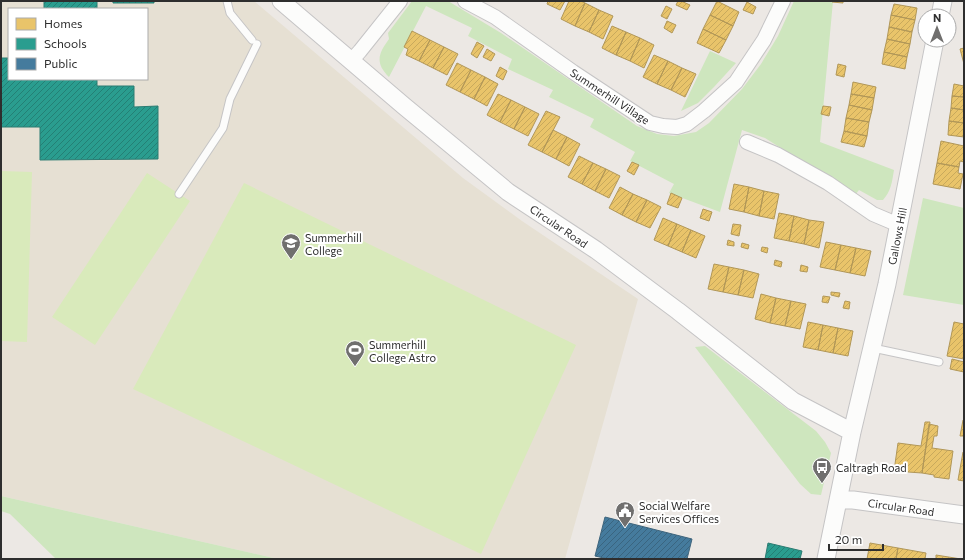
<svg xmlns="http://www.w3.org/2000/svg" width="965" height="560" font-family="Commissioner,sans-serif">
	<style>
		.education { fill: #e6e0d3; fill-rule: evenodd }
		.grass { fill: #cee6be }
		.pitch { fill: #d9eabb }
		.homes { fill: url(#homes-hatch); stroke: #b19758 }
		.schools { fill: url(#schools-hatch); stroke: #2b7c72 }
		.public { fill: url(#public-hatch); stroke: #3e647c }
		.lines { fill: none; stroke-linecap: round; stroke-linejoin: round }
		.service-casing { stroke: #c5c4c5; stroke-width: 9 }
		.minor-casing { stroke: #c5c4c5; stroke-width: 16 }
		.tertiary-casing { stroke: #c5c4c5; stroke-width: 19 }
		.service { stroke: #fcfcfb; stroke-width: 7 }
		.minor { stroke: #fcfcfb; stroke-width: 14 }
		.tertiary { stroke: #fcfcfb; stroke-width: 17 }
		.labels { text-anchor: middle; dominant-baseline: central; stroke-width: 4; stroke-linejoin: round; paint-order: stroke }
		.street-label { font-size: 11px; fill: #2e2e2e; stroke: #fff }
		.poi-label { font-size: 11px; fill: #2e2e2e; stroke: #fff; text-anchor: start }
	</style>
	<defs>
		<pattern id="homes-hatch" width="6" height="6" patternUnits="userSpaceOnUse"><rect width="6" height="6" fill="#e9c46a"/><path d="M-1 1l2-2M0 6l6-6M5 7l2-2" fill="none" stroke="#c8a95c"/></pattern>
		<pattern id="schools-hatch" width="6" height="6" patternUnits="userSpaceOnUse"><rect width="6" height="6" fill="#2a9d8f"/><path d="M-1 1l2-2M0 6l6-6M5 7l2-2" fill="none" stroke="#248075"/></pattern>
		<pattern id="public-hatch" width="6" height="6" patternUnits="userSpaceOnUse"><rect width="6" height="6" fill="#457b9d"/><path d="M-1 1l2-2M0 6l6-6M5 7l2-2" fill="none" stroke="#3a6580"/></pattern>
	</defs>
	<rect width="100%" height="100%" fill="#ece8e4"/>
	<path class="education" d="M1,1H254L463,178L522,221L638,299L565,559H278L1,496ZM9,9H147V79H9Z"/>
	<path class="grass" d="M412,1H448L501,33L637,126L657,134L674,136L696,132L709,123L742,89L761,64L778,36L794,1H833L820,142L894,170C892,182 891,191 883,200H877L859,190L855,195L765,138L742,130L720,212L669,193L674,184L630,161L635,152L590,127L594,119L549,97L553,90L508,69L512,59L468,36L472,28L426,6L389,77C375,63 378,54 389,39L388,33Z
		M710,51L736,63L714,87L698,103L681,111Z
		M923,198L964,208V305L903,295Z
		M705,346L816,431L825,442L831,453L821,495L811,494L800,484L695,347Z
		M1,496L278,559H56L10,514L1,511Z"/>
	<path class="pitch" d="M1,171L32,172L27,342L1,341Z
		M147,173L190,201L95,345L52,317Z
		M244,183L576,345L481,554L133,389Z"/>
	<path class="homes" d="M548,1H565L560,10L547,4Z
		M569,1H581L585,3L575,26L561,19Z
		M678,1H681L690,5L687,10L676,5Z
		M717,1L739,12L733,26L710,15Z
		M832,1H843V3L832,2Z
		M747,2L756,7L753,14L743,10Z
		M585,3L599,10L589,32L575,26Z
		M894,4L917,8L915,20L891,15Z
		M666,6L672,9L667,19L661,16Z
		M599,10L613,16L603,39L589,32Z
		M710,15L733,26L726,40L703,29Z
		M891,15L915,20L912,32L889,27Z
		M667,21L676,25L672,33L664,28Z
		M612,26L626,32L616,55L602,48Z
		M889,27L912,32L910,44L887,39Z
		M703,29L726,40L719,53L697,43Z
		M412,31L430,40L419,61L406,55L408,49L404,47Z
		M626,32L640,38L630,61L616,55Z
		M640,38L654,45L644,68L630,61Z
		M887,39L910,44L907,57L884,52Z
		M430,40L444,47L433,68L419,61Z
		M477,42L484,46L477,58L471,54Z
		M444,47L458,54L447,75L433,68Z
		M964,48V64L960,49Z
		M487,49L495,54L491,61L483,57Z
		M884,52L907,57L905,69L882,64Z
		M654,55L668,61L657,84L643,77Z
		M668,61L682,68L671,90L657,84Z
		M457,63L471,70L460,92L446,85Z
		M838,64L846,66L844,77L836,75Z
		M500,67L507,71L503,80L496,76Z
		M682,68L696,74L685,97L671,90Z
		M471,70L485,77L474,99L460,92Z
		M485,77L498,84L487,106L474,99Z
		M853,82L876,87L874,98L851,94Z
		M954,84L964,86V97L952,96Z
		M498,94L511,100L500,122L487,115Z
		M851,94L874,98L872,110L849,105Z
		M952,96L964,97V110L951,108Z
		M511,100L525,107L514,129L500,122Z
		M849,105L872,110L869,122L846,118Z
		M823,106L831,107L829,116L821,114Z
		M525,107L539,114L528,136L514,129Z
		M951,108L964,110V123L949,121Z
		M546,111L560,117L542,152L528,145Z
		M846,118L869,122L867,136L844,131Z
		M949,121L964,123V137L948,135Z
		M553,130L567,137L556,159L542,152Z
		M844,131L867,136L864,147L841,142Z
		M567,137L580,144L569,166L556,159Z
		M941,141L964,146V162L960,161L959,167L937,163Z
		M579,156L593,163L582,184L568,177Z
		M632,162L639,165L634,175L627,171Z
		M593,163L606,169L595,191L582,184Z
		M937,163L959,167L958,173L963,174L960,189L933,184Z
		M606,169L620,176L609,198L595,191Z
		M734,184L749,187L744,212L729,209Z
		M620,187L633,194L622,215L609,208Z
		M749,187L764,191L759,216L744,212Z
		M764,191L779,194L774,219L759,216Z
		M671,193L682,198L678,208L667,204Z
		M633,194L647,200L636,222L622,215Z
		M647,200L661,207L650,228L636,222Z
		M703,209L712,212L709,221L700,218Z
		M779,213L794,216L789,241L774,238Z
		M794,216L809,220L804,244L789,241Z
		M663,218L677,224L668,246L654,240Z
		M809,220L824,222L819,248L804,244Z
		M677,224L691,230L682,252L668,246Z
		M733,224L741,225L739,236L731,234Z
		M691,230L705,236L696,258L682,252Z
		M728,240L734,242V246L727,245Z
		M826,242L841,245L835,270L820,267Z
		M742,243L749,245L748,249L741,247Z
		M841,245L856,248L850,273L835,270Z
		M762,247L768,248L767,253L761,251Z
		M856,248L871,251L865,276L850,273Z
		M775,260L782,262L781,267L774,265Z
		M714,264L729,267L723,292L708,289Z
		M801,265L808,267L807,272L800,271Z
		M729,267L744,270L738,295L723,292Z
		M744,270L759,274L753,298L738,295Z
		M831,292L840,293L839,297L831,295Z
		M761,294L776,298L770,323L755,319Z
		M823,296L830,297L828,303L822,302Z
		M776,298L791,301L785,326L770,323Z
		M791,301L806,304L800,329L785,326Z
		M845,301L850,302L849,309L843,308Z
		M808,322L823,325L818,350L803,347Z
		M954,322L964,324V359L947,356Z
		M823,325L838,328L833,353L818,350Z
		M838,328L853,331L848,356L833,353Z
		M952,359L964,362V372L950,369Z
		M963,420H964V436H960Z
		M925,422H930L922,473L894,471L898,443L921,446Z
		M929,424L938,426L937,436H934L932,448L953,451L949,479L934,477V475L922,473Z
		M963,452H964V481L958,480Z
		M870,543L898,548L896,559H867Z
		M898,548L926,553L925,559H896Z
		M936,555L961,559H936Z"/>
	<path class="schools" d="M44,1H97V9H44Z
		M113,1H154V3H113Z
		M1,58H9V79H97V86H134V107L158,106V159L40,160V127H1Z
		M768,543L802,551L800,559H765Z"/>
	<path class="public" d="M605,517L692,539L687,559H608L595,556Z"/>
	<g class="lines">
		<g class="service-casing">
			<path id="service" d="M227,1L230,13L252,40
				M179,194L223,128L230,99L257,44
				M873,348L939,362"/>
		</g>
		<g class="minor-casing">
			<path id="minor" d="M465,1L495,17L573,72L650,123L663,126L677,127L687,124L704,111L736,82L764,40L783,1
				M351,61L360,51L400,1
				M747,142L778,155L828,183L873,214L899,225"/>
		</g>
		<g class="tertiary-casing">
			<path id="tertiary" d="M281,1L404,106L508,192L596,250L678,311L793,401L852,432
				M940,16L943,1
				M838,500H853L964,515
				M826,559L852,432L887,284L935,40"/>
		</g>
		<use href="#service" class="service"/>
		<use href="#minor" class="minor"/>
		<use href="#tertiary" class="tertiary"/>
	</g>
	<defs>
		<g id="school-pin" transform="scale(1)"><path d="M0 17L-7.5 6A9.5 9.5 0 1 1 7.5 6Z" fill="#706f6e" stroke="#fff"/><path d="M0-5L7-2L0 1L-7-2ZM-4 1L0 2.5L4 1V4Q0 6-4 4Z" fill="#fff"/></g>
		<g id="stadium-pin" transform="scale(1)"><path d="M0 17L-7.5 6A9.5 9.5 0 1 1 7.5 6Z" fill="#706f6e" stroke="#fff"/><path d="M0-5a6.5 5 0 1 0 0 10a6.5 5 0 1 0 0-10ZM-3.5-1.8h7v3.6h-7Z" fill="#fff"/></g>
		<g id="bus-pin" transform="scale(1)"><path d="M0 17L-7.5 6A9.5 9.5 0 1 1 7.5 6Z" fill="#706f6e" stroke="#fff"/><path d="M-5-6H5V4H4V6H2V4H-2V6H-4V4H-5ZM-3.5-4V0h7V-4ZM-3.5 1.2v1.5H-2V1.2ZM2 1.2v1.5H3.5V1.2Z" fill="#fff"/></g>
		<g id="civic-pin" transform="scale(1)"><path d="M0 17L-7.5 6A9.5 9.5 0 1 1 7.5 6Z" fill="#706f6e" stroke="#fff"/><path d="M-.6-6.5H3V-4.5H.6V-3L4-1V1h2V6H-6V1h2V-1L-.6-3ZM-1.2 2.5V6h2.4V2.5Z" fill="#fff"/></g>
	</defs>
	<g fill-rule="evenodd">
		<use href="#school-pin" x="291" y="243"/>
		<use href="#stadium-pin" x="355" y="350"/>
		<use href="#bus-pin" x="822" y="467"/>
		<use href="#civic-pin" x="625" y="511"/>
	</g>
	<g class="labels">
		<g class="street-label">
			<text transform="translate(610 96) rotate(33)">Summerhill Village</text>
			<text transform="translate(559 226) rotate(34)">Circular Road</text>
			<text transform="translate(897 236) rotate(-79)">Gallows Hill</text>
			<text transform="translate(901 507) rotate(8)">Circular Road</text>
		</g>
		<g class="poi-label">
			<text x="305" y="237">Summerhill<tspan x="305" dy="13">College</tspan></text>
			<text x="369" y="344">Summerhill<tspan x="369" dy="13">College Astro</tspan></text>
			<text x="836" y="467">Caltragh Road</text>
			<text x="639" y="505">Social Welfare<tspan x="639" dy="13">Services Offices</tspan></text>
		</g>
	</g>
	<rect width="965" height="560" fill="none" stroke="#2e2e2e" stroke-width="4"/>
	<rect x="8" y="8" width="140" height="72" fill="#ffffff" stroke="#ababab"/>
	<rect x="16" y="18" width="20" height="12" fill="#e9c46a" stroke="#ababab"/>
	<text x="44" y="28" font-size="12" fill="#2e2e2e">Homes</text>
	<rect x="16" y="38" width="20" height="12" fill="#2a9d8f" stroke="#ababab"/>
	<text x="44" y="48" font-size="12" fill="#2e2e2e">Schools</text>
	<rect x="16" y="58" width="20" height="12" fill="#457b9d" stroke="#ababab"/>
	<text x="44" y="68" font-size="12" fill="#2e2e2e">Public</text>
	<g transform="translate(937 28)"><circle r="19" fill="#ffffff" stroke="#ababab"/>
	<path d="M0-3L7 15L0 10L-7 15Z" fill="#706f6e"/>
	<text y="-6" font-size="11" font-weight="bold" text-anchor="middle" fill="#2e2e2e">N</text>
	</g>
	<path d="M829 544v6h54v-6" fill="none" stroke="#2e2e2e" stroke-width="2"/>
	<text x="835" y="544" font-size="12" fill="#2e2e2e" stroke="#ffffff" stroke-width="3" paint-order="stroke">20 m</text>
</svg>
